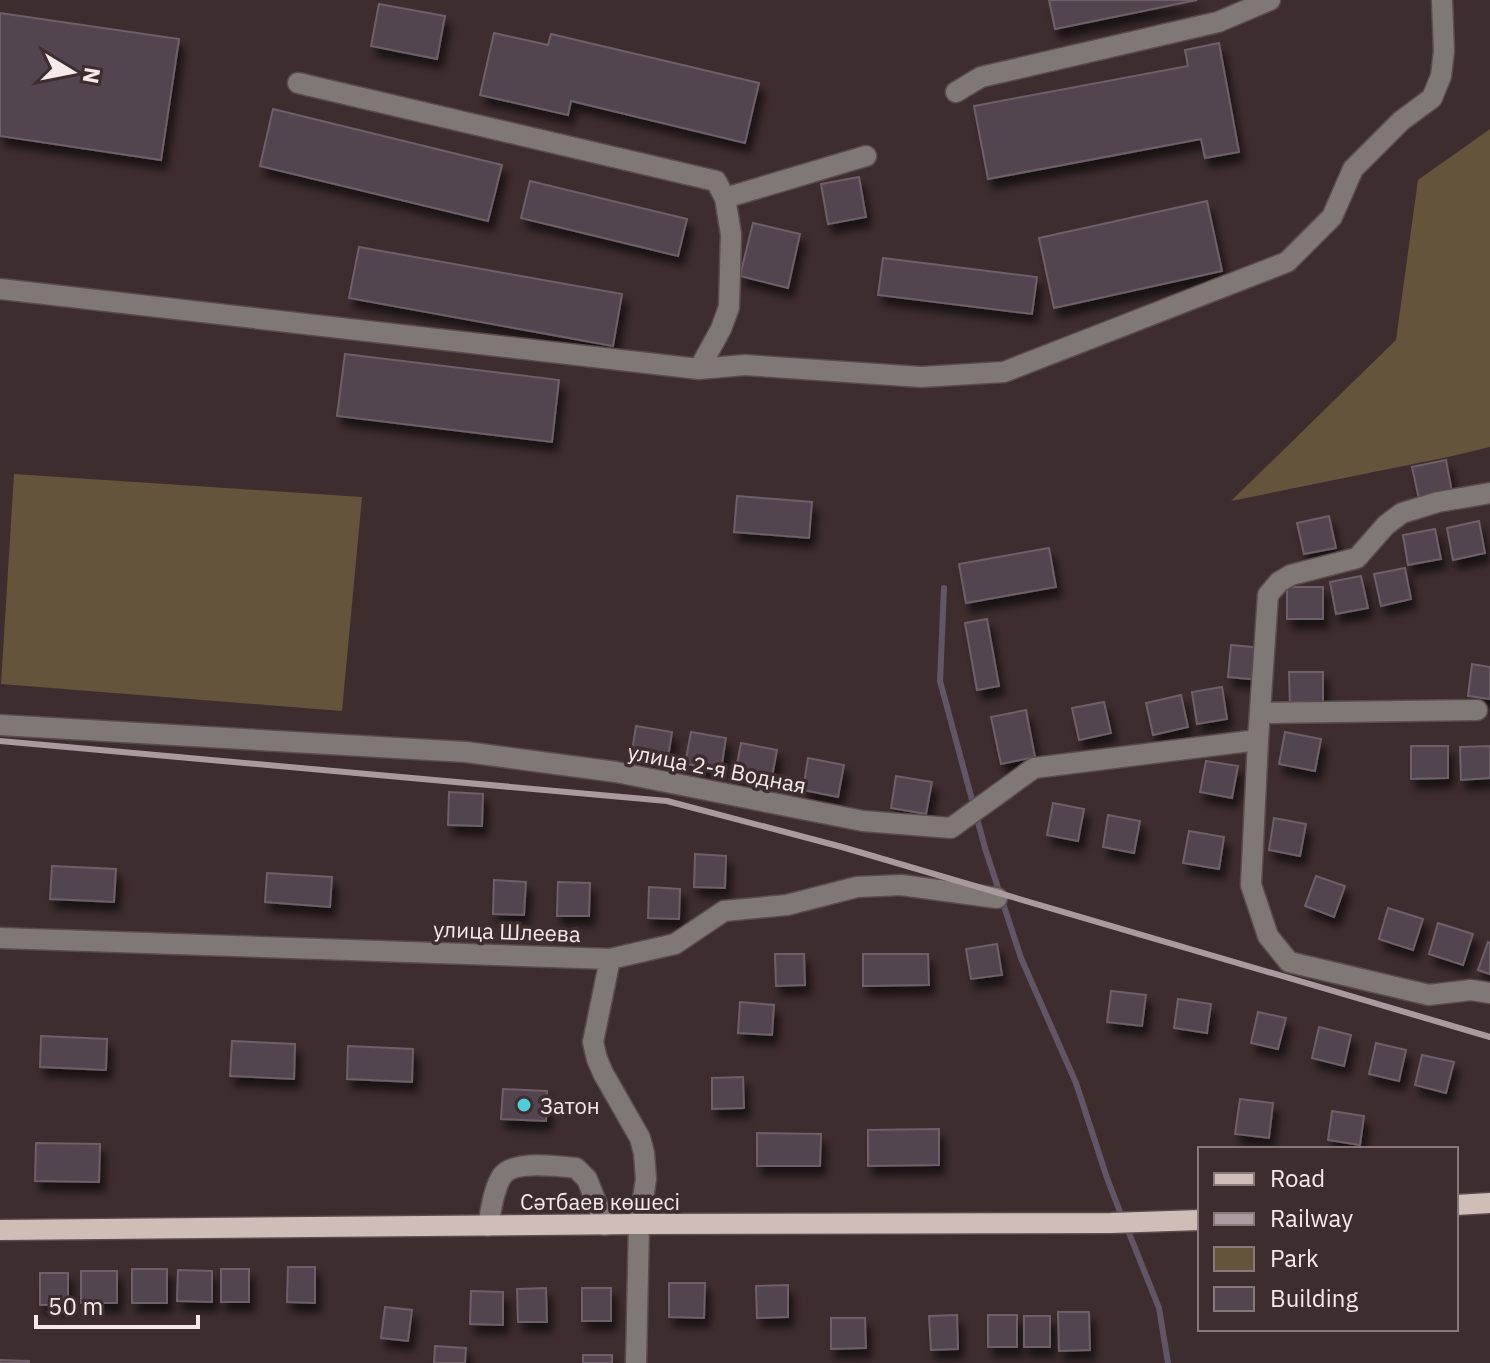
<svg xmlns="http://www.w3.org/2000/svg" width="1490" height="1363" font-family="'IBM Plex Sans',sans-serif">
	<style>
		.green { fill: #65543c }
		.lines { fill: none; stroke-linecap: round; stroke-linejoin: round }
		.stream { stroke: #615668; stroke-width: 6 }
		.building { fill: #53454f; stroke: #6e5f69; stroke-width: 2; filter: url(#shadow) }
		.minor-casing { stroke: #5b4b4d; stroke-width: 23 }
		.major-casing { stroke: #5b4b4d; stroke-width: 23 }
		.minor { stroke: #807875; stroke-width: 20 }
		.major { stroke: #cfbdb7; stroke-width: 20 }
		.rail { stroke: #a99b9d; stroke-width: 6 }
		.poi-dot { fill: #52cbd9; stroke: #3e2d2f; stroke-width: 3 }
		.labels { text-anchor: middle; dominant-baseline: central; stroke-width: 7; stroke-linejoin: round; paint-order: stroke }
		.street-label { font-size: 22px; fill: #f5e9ea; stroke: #3e2d2f }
		.poi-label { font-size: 22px; fill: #f5e9ea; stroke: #3e2d2f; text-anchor: start }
	</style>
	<defs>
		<filter id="shadow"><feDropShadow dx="5" dy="9" stdDeviation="4" flood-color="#0009"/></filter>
	</defs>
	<rect width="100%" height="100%" fill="#3e2d2f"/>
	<path class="green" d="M1490,129V447L1448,457L1231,501L1396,340L1418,180Z
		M14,474L362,497L342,711L1,684Z"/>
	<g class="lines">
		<path class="stream" d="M944,588L940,681L985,848L1021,958L1076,1083L1107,1178L1122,1217
			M1127,1228L1159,1308L1168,1363"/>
	</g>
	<path class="building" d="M1049,0H1197L1055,29Z
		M379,4L445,16L437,59L371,46Z
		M0,13L179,39L161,160L0,136Z
		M494,33L548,45L551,34L759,83L745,143L571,101L568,115L480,95Z
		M1219,43L1239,152L1205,158L1201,139L988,179L974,106L1188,66L1185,50Z
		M273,109L502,165L488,221L260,166Z
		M859,177L866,217L828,224L821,184Z
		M530,181L687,219L678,256L521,218Z
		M1207,201L1222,271L1054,308L1039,238Z
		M753,223L800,234L788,288L740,276Z
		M359,247L622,294L613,346L349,298Z
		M883,258L1037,277L1032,314L878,295Z
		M345,354L559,380L552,442L337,416Z
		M1446,460L1452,492L1419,499L1412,467Z
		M737,496L812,502L809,538L734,532Z
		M1329,516L1336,548L1304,554L1297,523Z
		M1479,521L1485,553L1453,560L1447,528Z
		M1435,529L1441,559L1408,565L1403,535Z
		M1049,548L1056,587L966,603L959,564Z
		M1405,568L1411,599L1381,606L1374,574Z
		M1361,576L1368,608L1336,614L1330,582Z
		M1287,587H1323V619H1287Z
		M987,619L999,686L977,690L965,623Z
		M1231,645L1263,648L1260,680L1228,677Z
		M1472,664L1490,667V699L1468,696Z
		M1289,672H1323V704L1290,705Z
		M1222,687L1227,719L1197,724L1192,692Z
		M1181,695L1188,727L1153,735L1146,703Z
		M1104,702L1111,733L1079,740L1072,708Z
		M1026,710L1035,757L1001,764L991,717Z
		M636,726L672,732L667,764L631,758Z
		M691,732L726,738L721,770L685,764Z
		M1285,732L1321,739L1315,771L1279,764Z
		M741,743L777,750L771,782L735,775Z
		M1411,746H1448V778L1411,779Z
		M1490,746V778L1461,780L1460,747Z
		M808,758L844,765L838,797L803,790Z
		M1206,761L1238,766L1232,798L1200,792Z
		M896,776L932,782L926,814L891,808Z
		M449,792L483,794L482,826L448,825Z
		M1053,803L1084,809L1078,841L1047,835Z
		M1108,815L1140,821L1134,853L1103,847Z
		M1274,818L1306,824L1300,856L1269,850Z
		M1189,831L1224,837L1219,869L1183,863Z
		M695,854L726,856L725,888L694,887Z
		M52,866L116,869L114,902L50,899Z
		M267,873L332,877L330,907L265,902Z
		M1316,876L1345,886L1334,917L1305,906Z
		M494,880L526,882L524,915L493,914Z
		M558,882L590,883L589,916H557Z
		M649,887L680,889L679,919L648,918Z
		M1388,908L1423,919L1413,950L1379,939Z
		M1438,923L1473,934L1463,965L1429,954Z
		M1488,942L1490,943V974L1478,970Z
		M997,944L1002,975L971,979L966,949Z
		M775,954H804L805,985L776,986Z
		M863,954H928L929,985L863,986Z
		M1111,991L1146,995L1142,1026L1107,1022Z
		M1178,999L1211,1004L1207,1033L1174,1028Z
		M740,1002L774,1005L772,1035L738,1033Z
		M1258,1012L1286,1018L1278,1049L1251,1043Z
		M1319,1027L1351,1035L1344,1066L1312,1058Z
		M41,1036L107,1039L106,1070L40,1067Z
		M232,1041L295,1044L294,1079L230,1076Z
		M1376,1043L1406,1050L1399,1081L1369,1074Z
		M348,1046L413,1049L412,1082L347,1079Z
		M1422,1055L1454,1062L1446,1093L1415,1085Z
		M743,1077L744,1108L712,1109V1078Z
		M503,1089L547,1091L546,1121L501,1119Z
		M1240,1099L1273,1103L1269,1138L1235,1134Z
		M1332,1111L1364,1116L1360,1145L1328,1140Z
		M939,1129V1165L868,1166V1130Z
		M757,1133L821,1134L820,1166H757Z
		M36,1143L100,1144L99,1182L35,1181Z
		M288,1267H315V1303L287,1302Z
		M132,1269H167V1303H132Z
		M221,1269H249V1302H221Z
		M178,1270L212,1271V1302L177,1301Z
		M81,1271H117V1303H81Z
		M40,1273H68V1305H40Z
		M669,1283H705L704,1318L669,1317Z
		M788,1285V1317L757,1318L756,1286Z
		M546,1288L547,1322H518L517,1289Z
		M582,1288H611V1321H582Z
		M471,1291L503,1292V1325L470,1324Z
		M385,1307L412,1310L408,1341L381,1338Z
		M1058,1312H1089L1090,1350L1059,1351Z
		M957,1315L958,1349L931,1350L929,1316Z
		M988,1315H1017V1347H988Z
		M1024,1316H1050V1347H1024Z
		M831,1318H865L866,1348L831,1349Z
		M435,1346L466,1348L465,1363H434Z
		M583,1355H612V1363H583Z
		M0,1360L29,1361V1363H0Z"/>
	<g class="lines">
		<g class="minor-casing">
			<path id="minor" d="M298,83L716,181L725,198L731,234L729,307L721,329L699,369
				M956,92L981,77L1218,22L1270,0
				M725,198L866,156
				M0,289L699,369L745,365L921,377L1004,372L1287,262L1332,217L1353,169L1401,121L1432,98L1441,76L1444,51L1442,0
				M1261,713L1477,710
				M0,725L466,752L616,772L863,821L951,828L1034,768L1258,740L1268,595L1279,582L1291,575L1357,558L1386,525L1402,513L1438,502L1490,493
				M1258,740L1251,885L1268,936L1289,962L1429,995L1471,990L1490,993
				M0,938L610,959L675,944L724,911L787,905L857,887L901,885L997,898
				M610,959L593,1042L597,1059L603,1073L640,1138L644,1153L646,1179L639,1224L636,1363
				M488,1226C491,1211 493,1190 502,1176C513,1160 558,1166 576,1168L587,1179L605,1225"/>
		</g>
		<g class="major-casing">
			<path id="major" d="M1456,1205L1490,1203
				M0,1230L639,1224L1111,1223L1200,1220"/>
		</g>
		<use href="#minor" class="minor"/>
		<use href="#major" class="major"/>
		<path class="rail" d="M0,741L667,801L842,847L1490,1037"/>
	</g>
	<circle class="poi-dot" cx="524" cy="1105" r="8"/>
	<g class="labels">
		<g class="street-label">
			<text transform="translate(717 768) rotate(11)">улица 2-я Водная</text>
			<text transform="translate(507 931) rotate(2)">улица Шлеева</text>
			<text x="600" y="1201">Сәтбаев көшесі</text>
		</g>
		<g class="poi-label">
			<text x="540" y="1105">Затон</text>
		</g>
	</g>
	<rect x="1198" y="1147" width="260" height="184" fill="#3e2d2f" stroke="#87787a" stroke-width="2"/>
	<rect x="1214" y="1173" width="40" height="12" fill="#cfbdb7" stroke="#87787a" stroke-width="2"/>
	<text x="1270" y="1187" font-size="24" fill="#f5e9ea">Road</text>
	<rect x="1214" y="1213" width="40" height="12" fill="#a99b9d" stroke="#87787a" stroke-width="2"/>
	<text x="1270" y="1227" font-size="24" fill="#f5e9ea">Railway</text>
	<rect x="1214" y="1247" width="40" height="24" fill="#65543c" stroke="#87787a" stroke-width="2"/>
	<text x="1270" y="1267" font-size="24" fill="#f5e9ea">Park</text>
	<rect x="1214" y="1287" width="40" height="24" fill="#53454f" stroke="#87787a" stroke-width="2"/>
	<text x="1270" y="1307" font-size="24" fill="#f5e9ea">Building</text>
	<g transform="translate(72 72) rotate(100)" stroke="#3e2d2f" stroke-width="6" paint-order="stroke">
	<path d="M0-6L14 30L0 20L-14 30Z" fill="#f5e9ea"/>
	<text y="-12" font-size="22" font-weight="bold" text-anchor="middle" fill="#f5e9ea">N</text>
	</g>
	<path d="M36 1315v12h162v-12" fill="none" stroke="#f5e9ea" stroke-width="4"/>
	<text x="48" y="1315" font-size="24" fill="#f5e9ea" stroke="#3e2d2f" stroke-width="6" paint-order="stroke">50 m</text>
</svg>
